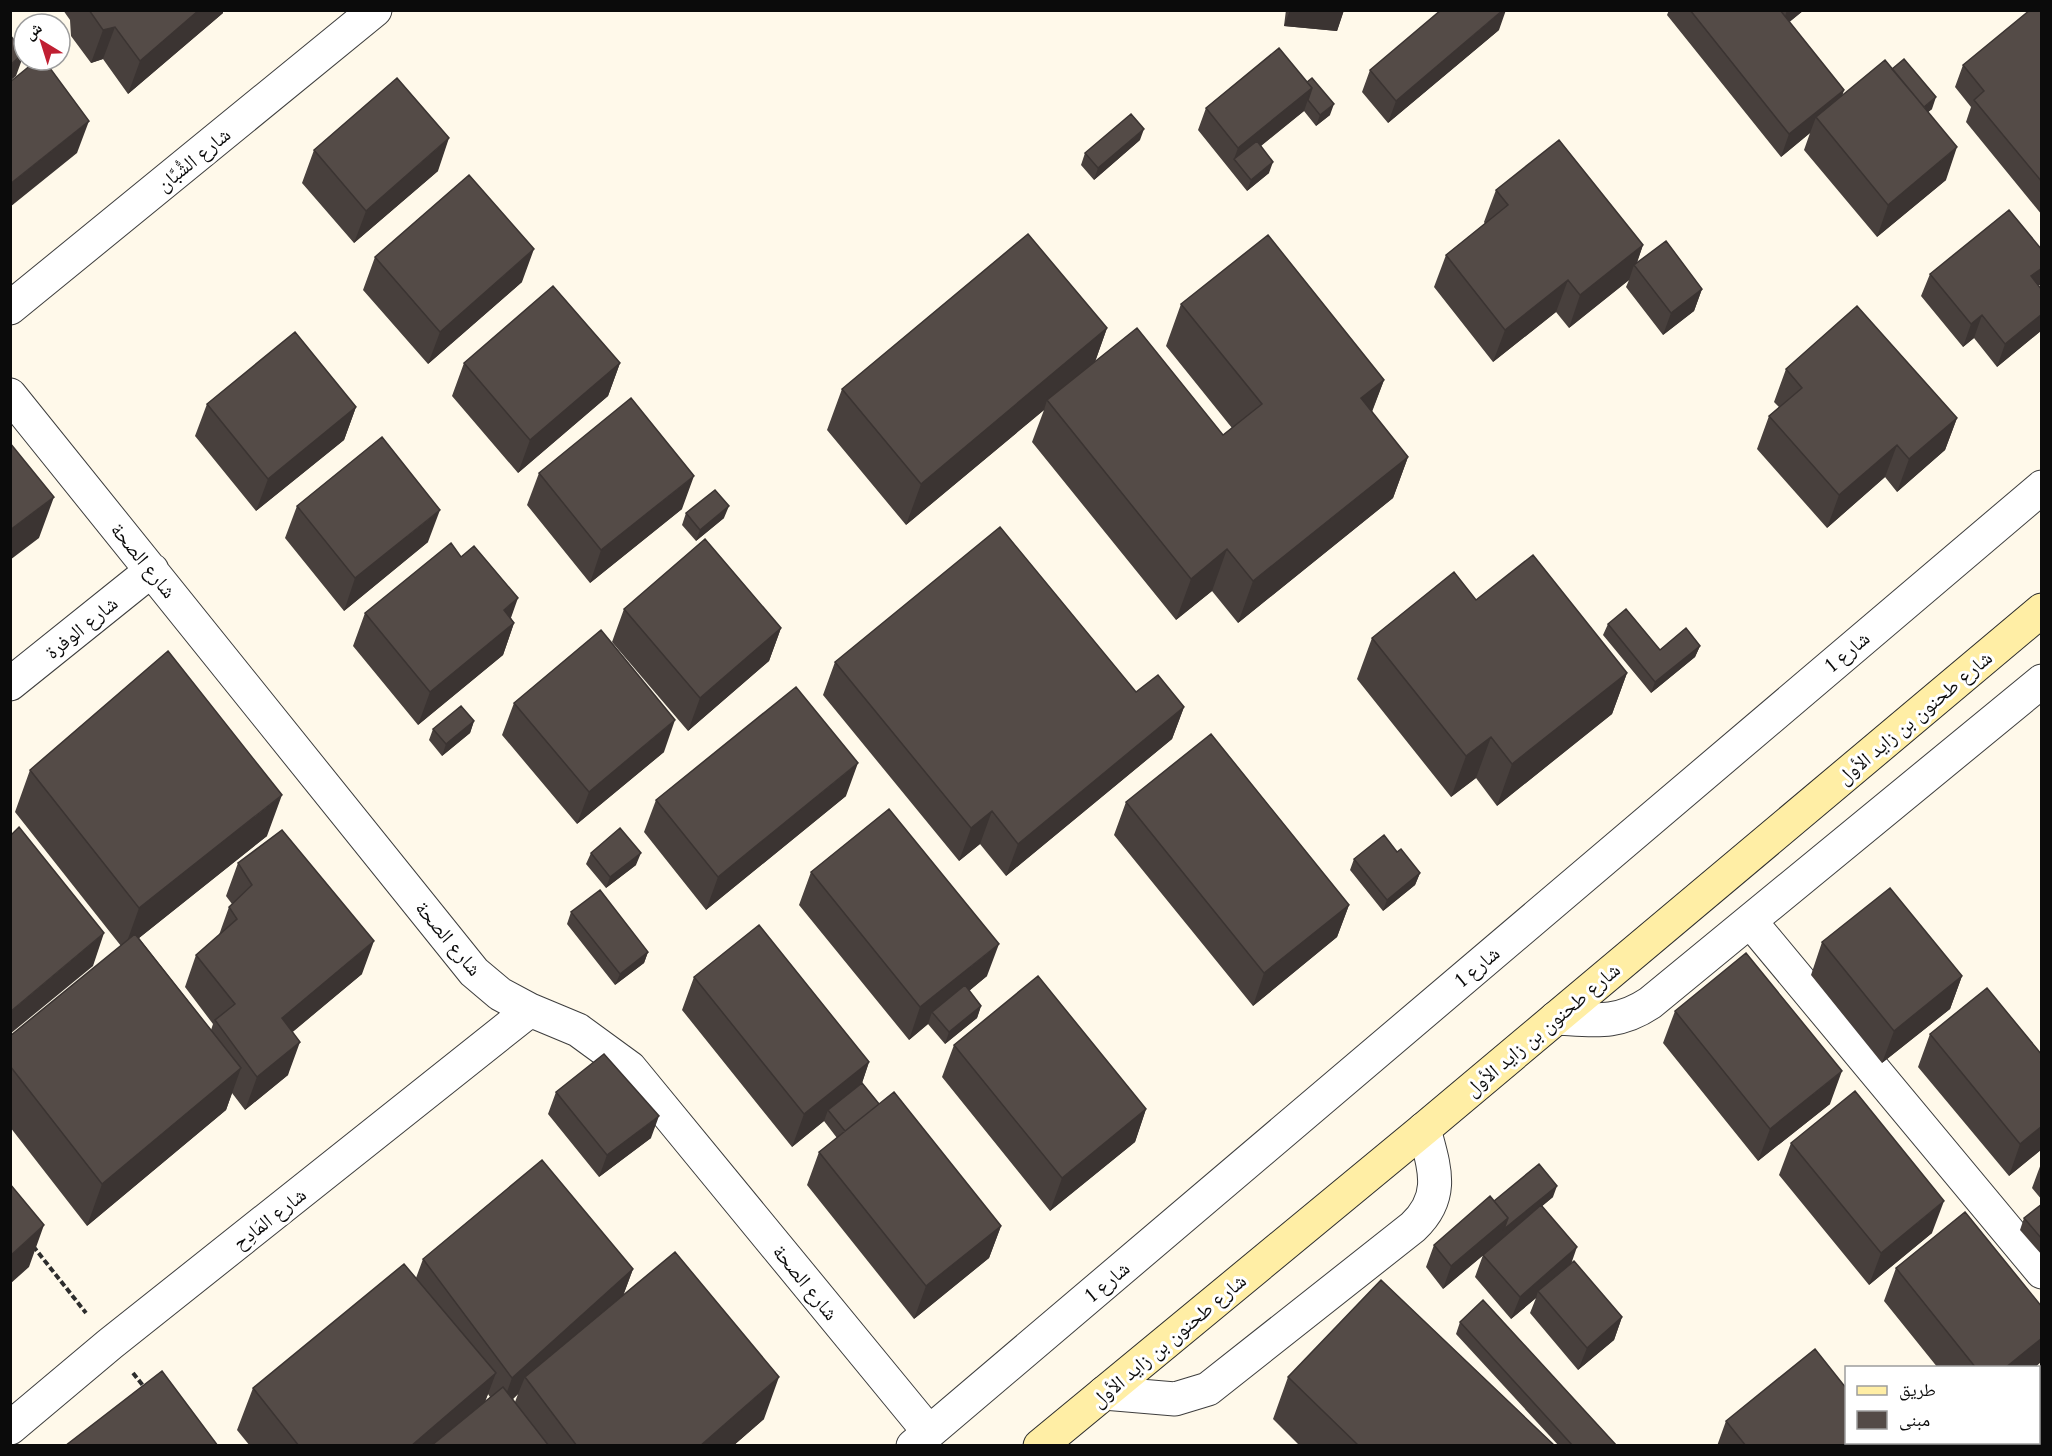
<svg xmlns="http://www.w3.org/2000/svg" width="2052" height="1456" font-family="Lora,'Noto Naskh Arabic',serif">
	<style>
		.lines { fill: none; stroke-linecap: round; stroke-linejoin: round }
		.street-casing { stroke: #3e3e3e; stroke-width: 35 }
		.secondary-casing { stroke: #2d2d2d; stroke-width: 35 }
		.path { stroke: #2d2d2d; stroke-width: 4; stroke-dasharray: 6 3; stroke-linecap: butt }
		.street { stroke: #fff; stroke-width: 33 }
		.secondary { stroke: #ffeea5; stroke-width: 33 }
		.wall { fill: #48403d; fill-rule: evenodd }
		.shaded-wall { fill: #3b3432 }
		.building { fill: #544b47; stroke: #3b3432; stroke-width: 1.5 }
		.labels { text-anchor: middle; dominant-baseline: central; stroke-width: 6; stroke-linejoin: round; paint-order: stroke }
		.street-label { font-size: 20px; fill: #0b0b0b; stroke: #fff }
	</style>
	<rect width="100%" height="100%" fill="#fff9ea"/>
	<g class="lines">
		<g class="street-casing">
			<path id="street" d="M10,308L375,10
				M10,395L474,972L500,994L530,1010L578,1030L630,1068L929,1432
				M10,684L152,570
				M1750,921L2042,1272
				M1556,1018C1594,1020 1617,1025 1650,1003L2042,681
				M1104,1393L1175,1399L1208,1389L1413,1227C1446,1196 1434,1167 1424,1129
				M10,1428L110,1344L530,1010
				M913,1446L2042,487"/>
		</g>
		<g class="secondary-casing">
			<path id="secondary" d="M1040,1446L1424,1129L2042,610"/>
		</g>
		<path class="path" d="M33,1246L86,1313
			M133,1373L145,1388"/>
		<use href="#street" class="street"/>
		<use href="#secondary" class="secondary"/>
	</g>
	<path class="wall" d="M63,10H223V13L128,94L103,59L91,63L71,36L70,20Z
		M1286,10H1344L1337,31L1284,26Z
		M1669,10H1804L1789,22L1844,90L1842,96L1892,69L1932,109L1928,112L1946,180L1877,237L1804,150L1810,133L1781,157L1667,15Z
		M2042,10V215L1966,122L1971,107L1955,87L1963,65Z
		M1499,30L1388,123L1362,92L1370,70Z
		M1279,48L1330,115L1316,126L1304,111L1261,146L1269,173L1247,191L1198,130L1206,108Z
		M1140,140L1094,180L1081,165L1085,153Z
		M314,150L438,171L354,243L302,183Z
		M1496,190L1643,245L1637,263L1702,289L1694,311L1663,335L1626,287L1629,280L1569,328L1556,312L1493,362L1434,287L1446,255L1485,224L1484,222Z
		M2042,250V283L2038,286L2042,290V330L1997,367L1974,338L1963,347L1921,296L1930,274Z
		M375,257L522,282L428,364L363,290Z
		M1181,304L1384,380L1372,412L1408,457L1393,498L1238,623L1212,591L1176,620L1032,442L1044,410L906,525L827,430L842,389L1107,328L1095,362L1223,435L1232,428L1166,346Z
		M464,363H620L608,396L518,473L452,396Z
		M1786,369L1957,418L1945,450L1897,492L1885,477L1827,528L1757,449L1769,416L1779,407L1774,402Z
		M207,404L356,407L344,440L256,511L195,436Z
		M539,473L682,509L590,583L527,505Z
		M297,506L428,542L344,611L285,538Z
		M686,513L724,518L696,541L682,525Z
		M1476,600L1627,673L1612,714L1497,806L1476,778L1451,797L1357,679L1372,638Z
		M624,609L781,628L769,661L688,731L612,642Z
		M365,613L511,618L514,623L503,655L418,725L353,646Z
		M1608,624L1660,650L1700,646L1695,657L1651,693L1603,635Z
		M835,662L1136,692L1184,707L1172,739L1006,876L980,844L959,861L823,695Z
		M514,703L664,752L577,824L502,735Z
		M474,721L470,733L442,756L429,740L433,729Z
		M30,770L267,836L139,938L211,1030L213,1024L185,987L196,955L219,935L229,907L232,904L226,896L238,863L362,974L292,1032L288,1075L245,1110L232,1093L226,1110L87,1226L10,1127V1036L121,946L15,812Z
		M846,796L706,910L644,832L656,800Z
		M1126,802L1349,905L1337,937L1253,1006L1114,835Z
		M1397,852L1420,873L1415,885L1383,911L1350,870L1354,859Z
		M591,853L636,865L606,888L586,864Z
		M811,872L987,976L969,991L981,1006L977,1018L945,1044L928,1024L909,1040L799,905Z
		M571,912L648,952L644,963L615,985L567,924Z
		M1822,942L1962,976L1950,1009L1882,1063L1811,975Z
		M694,977L869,1062L862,1083L879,1104L1001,1226L989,1258L914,1319L807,1185L819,1152L837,1138L824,1121L792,1147L682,1010Z
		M1675,1011L1830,1104L1758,1161L1663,1043Z
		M1930,1034L2042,1055V1149L2009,1176L1918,1067Z
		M954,1045L1146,1109L1135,1142L1050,1211L942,1077Z
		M556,1092L651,1138L599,1177L548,1114Z
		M1791,1143L1932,1233L1869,1285L1779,1175Z
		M2042,1161V1200L2032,1188Z
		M1553,1197L1542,1206L1571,1263L1622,1317L1614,1340L1578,1370L1530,1313L1536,1298L1511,1319L1475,1277L1483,1255L1443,1289L1426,1267L1434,1245L1494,1201Z
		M2042,1204V1255L2020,1230L2024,1218Z
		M423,1259L633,1269L623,1296L764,1419L733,1446H250L237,1430L253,1388L416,1278ZM488,1394L490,1397L485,1401ZM518,1394L515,1402L513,1399Z
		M1896,1268L2042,1307V1361L2034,1368H1938L1884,1301Z
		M1460,1322L1617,1446H1559L1456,1334Z
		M1288,1377L1555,1446H1300L1273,1419Z
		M1726,1421L1846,1443L1881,1446H1717Z"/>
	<path class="shaded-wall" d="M199,10H223V13L128,94L140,61Z
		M1290,10H1344L1337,31L1284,26Z
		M1503,10H1506L1499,30L1388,123L1396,101Z
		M1787,10H1804L1781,29Z
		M115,27L103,59L91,63L103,30Z
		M24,54L16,76L10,81V65Z
		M1312,88L1304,111L1238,164L1234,159L1238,148Z
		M1844,90L1836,113L1816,117L1810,133L1781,157L1789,134Z
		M1936,97L1932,109L1905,131L1909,120Z
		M1334,104L1330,115L1316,126L1320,115Z
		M89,121L77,153L10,207V184Z
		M1144,129L1140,140L1094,180L1098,168Z
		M449,138L438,171L354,243L366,211Z
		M1957,147L1946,180L1877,237L1888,205Z
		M1273,162L1269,173L1247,191L1251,180Z
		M1643,245L1635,267L1634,265L1629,280L1569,328L1580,295Z
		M534,249L522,282L428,364L440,332Z
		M2042,268V283L2023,299L2031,276Z
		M1568,280L1556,312L1493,362L1505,330Z
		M1702,289L1694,311L1663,335L1671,313Z
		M2042,314V330L1997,367L2005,344Z
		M1982,315L1974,338L1963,347L1971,324Z
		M1107,328L1092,370L1047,400L1044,410L906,525L921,484Z
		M620,363L608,396L518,473L530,440Z
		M1384,380L1368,421L1361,398Z
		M356,407L344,440L256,511L268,479Z
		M1957,418L1945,450L1897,492L1909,459Z
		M1897,445L1885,477L1827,528L1839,495Z
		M1408,457L1393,498L1238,623L1253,581Z
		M694,476L682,509L590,583L601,550Z
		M54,497L39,538L10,560V530Z
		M729,506L724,518L696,541L700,530Z
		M440,510L428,542L344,611L355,578Z
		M1227,549L1212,591L1176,620L1191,579Z
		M518,598L507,629L514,623L503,655L418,725L430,692L504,610Z
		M781,628L769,661L688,731L700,698Z
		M1700,646L1695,657L1651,693L1655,682Z
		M1627,673L1612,714L1497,806L1512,764Z
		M1184,707L1172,739L1006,876L1018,844Z
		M675,720L664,752L577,824L589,792Z
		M474,721L470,733L442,756L446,744Z
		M1491,737L1476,778L1451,797L1466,756Z
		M858,763L846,796L706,910L718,877Z
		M282,795L267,836L124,950L139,908Z
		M992,811L980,844L959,861L971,828Z
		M641,853L636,865L606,888L610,877Z
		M1420,873L1415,885L1383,911L1387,900Z
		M1349,905L1337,937L1253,1006L1264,973Z
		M104,933L93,966L10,1034V1012Z
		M374,941L362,974L270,1051L282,1018Z
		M999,944L987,976L937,1017L932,1012L928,1024L909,1040L920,1007Z
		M648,952L644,963L615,985L620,974Z
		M1962,976L1950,1009L1882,1063L1894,1031Z
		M981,1006L977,1018L945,1044L949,1032Z
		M300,1042L288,1075L245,1110L257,1077Z
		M869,1062L858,1095L828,1110L824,1121L792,1147L804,1114Z
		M241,1068L226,1110L87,1226L102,1184Z
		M1842,1071L1830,1104L1758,1161L1770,1129Z
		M1146,1109L1135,1142L1050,1211L1062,1178Z
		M659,1116L651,1138L599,1177L607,1155Z
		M2042,1126V1149L2009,1176L2020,1144Z
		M1557,1186L1553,1197L1443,1289L1451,1266L1508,1218Z
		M1944,1201L1932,1233L1869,1285L1881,1253Z
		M44,1225L29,1267L10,1284V1256Z
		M1001,1226L989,1258L914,1319L926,1286Z
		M1577,1247L1569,1270L1538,1291L1536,1298L1511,1319L1520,1297Z
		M633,1269L621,1301L525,1377L518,1394L500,1411L512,1378Z
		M1622,1317L1614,1340L1578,1370L1587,1348Z
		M2042,1338V1361L2034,1368H2005Z
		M496,1373L480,1415L444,1446H411Z
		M779,1377L764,1419L733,1446H700Z
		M1854,1443H1870L1869,1446H1850Z"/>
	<path class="building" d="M89,10H199L140,61L115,27L103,30Z
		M1441,10H1503L1396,101L1370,70Z
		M1690,10H1780L1844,90L1789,134Z
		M2030,10H2042V182L1974,100L1984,91L1963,65Z
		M10,35L24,53L10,65Z
		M1279,48L1312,88L1238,148L1206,108Z
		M1904,59L1936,97L1924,107L1892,69Z
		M37,60H44L89,121L10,184V82Z
		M1885,60L1957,147L1888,205L1816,117Z
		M397,78L449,138L366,211L314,150Z
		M1312,78L1334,104L1320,115L1308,100L1312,88L1307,82Z
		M1131,114L1144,129L1098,168L1085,153Z
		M1559,140L1643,245L1580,295L1568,280L1505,330L1446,255L1508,205L1496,190Z
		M1257,141L1273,162L1251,180L1234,159Z
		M469,175L534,249L440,332L375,257Z
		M2009,210L2042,250V268L2031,276L2042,290V314L2005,344L1982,315L1971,324L1930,274Z
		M1028,234L1107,328L921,484L842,389Z
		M1268,235L1384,380L1361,398L1408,457L1253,581L1227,549L1191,579L1047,400L1137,328L1223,435L1262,404L1181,304Z
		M1666,241L1702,289L1671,313L1634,265Z
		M553,286L620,363L530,440L464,363Z
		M1857,306L1957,418L1909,459L1897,445L1839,495L1769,416L1802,388L1786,369Z
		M295,332L356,407L268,479L207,404Z
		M631,398L694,476L601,550L539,473Z
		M382,437L440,510L355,578L297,506Z
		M10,443L54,497L10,530Z
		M715,490L729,506L700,530L686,513Z
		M1000,527L1136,692L1158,675L1184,707L1018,844L992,811L971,828L835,662Z
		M705,539L781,628L700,698L624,609Z
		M451,543L461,557L474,546L518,598L504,610L514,623L430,692L365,613Z
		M1533,555L1627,673L1512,764L1491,737L1466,756L1372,638L1454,572L1476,600Z
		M1626,609L1660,650L1686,628L1700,646L1655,682L1608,624Z
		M601,630L675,720L589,792L514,703Z
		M168,651L282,795L139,908L30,770Z
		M796,687L858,763L718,877L656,800Z
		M461,706L474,721L446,744L433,729Z
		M1211,734L1349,905L1264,973L1126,802Z
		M889,809L999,944L920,1007L811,872Z
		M19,827L104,933L10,1012V836Z
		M620,828L641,853L610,877L591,853Z
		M282,830L374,941L282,1018L300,1042L257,1077L215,1020L235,1004L196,955L237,919L229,907L252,885L238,863Z
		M1384,835L1397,852L1401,849L1420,873L1387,900L1354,859Z
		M1890,888L1962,976L1894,1031L1822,942Z
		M600,890L648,952L620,974L571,912Z
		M759,925L869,1062L804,1114L694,977Z
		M135,934L241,1068L102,1184L10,1066V1036Z
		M1746,953L1842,1071L1770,1129L1675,1011Z
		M1038,976L1146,1109L1062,1178L954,1045Z
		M965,985L981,1006L949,1032L932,1012Z
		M1987,988L2042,1055V1126L2020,1144L1930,1034Z
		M604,1054L659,1116L607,1155L556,1092Z
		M862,1083L879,1104L845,1131L828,1110Z
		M1855,1091L1944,1201L1881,1253L1791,1143Z
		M894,1092L1001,1226L926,1286L819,1152Z
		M542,1160L633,1269L512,1378L423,1259Z
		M1539,1164L1557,1186L1504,1229L1508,1218L1494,1201Z
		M10,1184L44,1225L10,1256Z
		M1490,1196L1508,1218L1451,1266L1434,1245Z
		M2042,1204V1239L2024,1218Z
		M1541,1205L1577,1247L1520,1297L1483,1255Z
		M1965,1212L2042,1307V1338L2005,1368H1976L1896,1268Z
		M675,1252L779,1377L700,1446H577L525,1377Z
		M1574,1261L1622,1317L1587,1348L1538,1291Z
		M404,1264L496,1373L411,1446H299L253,1388Z
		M1381,1280L1555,1446H1359L1288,1377Z
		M1483,1300L1617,1446H1573L1460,1322Z
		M1815,1349L1846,1388V1443H1854L1850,1446H1746L1726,1421Z
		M162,1371L218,1446H65Z
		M503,1387L549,1446H431Z
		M1863,1443H1879L1881,1446H1859Z
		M1978,1443H1989L1992,1446H1974Z"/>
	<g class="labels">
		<g class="street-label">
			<text transform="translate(193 159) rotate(-39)">شارع الشُّبَّان</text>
			<text transform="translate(144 560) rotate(51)">شارع الصحة</text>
			<text transform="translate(81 627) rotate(-39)">شارع الوفرة</text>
			<text transform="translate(1847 651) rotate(-40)">شارع 1</text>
			<text transform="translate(1914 717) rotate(-40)">شارع طحنون بن زايد الأول</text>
			<text transform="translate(449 938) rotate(50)">شارع الصحة</text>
			<text transform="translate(1477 966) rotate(-40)">شارع 1</text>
			<text transform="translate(1542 1029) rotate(-40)">شارع طحنون بن زايد الأول</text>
			<text transform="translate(269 1218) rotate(-38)">شارع المَادِح</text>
			<text transform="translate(1107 1281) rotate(-40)">شارع 1</text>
			<text transform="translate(806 1282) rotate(51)">شارع الصحة</text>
			<text transform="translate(1168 1340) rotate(-40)">شارع طحنون بن زايد الأول</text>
		</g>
	</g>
	<rect width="2052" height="1456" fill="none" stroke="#0b0b0b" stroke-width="24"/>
	<rect x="1845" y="1366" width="195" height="78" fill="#ffffff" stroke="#9d9d9d" stroke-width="1.5"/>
	<rect x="1857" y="1386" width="30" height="9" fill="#ffeea5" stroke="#9d9d9d" stroke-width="1.5"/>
	<text x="1899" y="1396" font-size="18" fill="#0b0b0b">طريق</text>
	<rect x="1857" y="1411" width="30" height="18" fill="#544b47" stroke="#9d9d9d" stroke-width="1.5"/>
	<text x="1899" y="1426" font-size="18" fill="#0b0b0b">مبنى</text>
	<g transform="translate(42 42) rotate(322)"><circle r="28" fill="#ffffff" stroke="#9d9d9d" stroke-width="1.5"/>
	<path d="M0-4.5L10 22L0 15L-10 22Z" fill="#c01f32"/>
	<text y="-9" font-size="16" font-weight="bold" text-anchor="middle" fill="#0b0b0b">ش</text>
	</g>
</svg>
